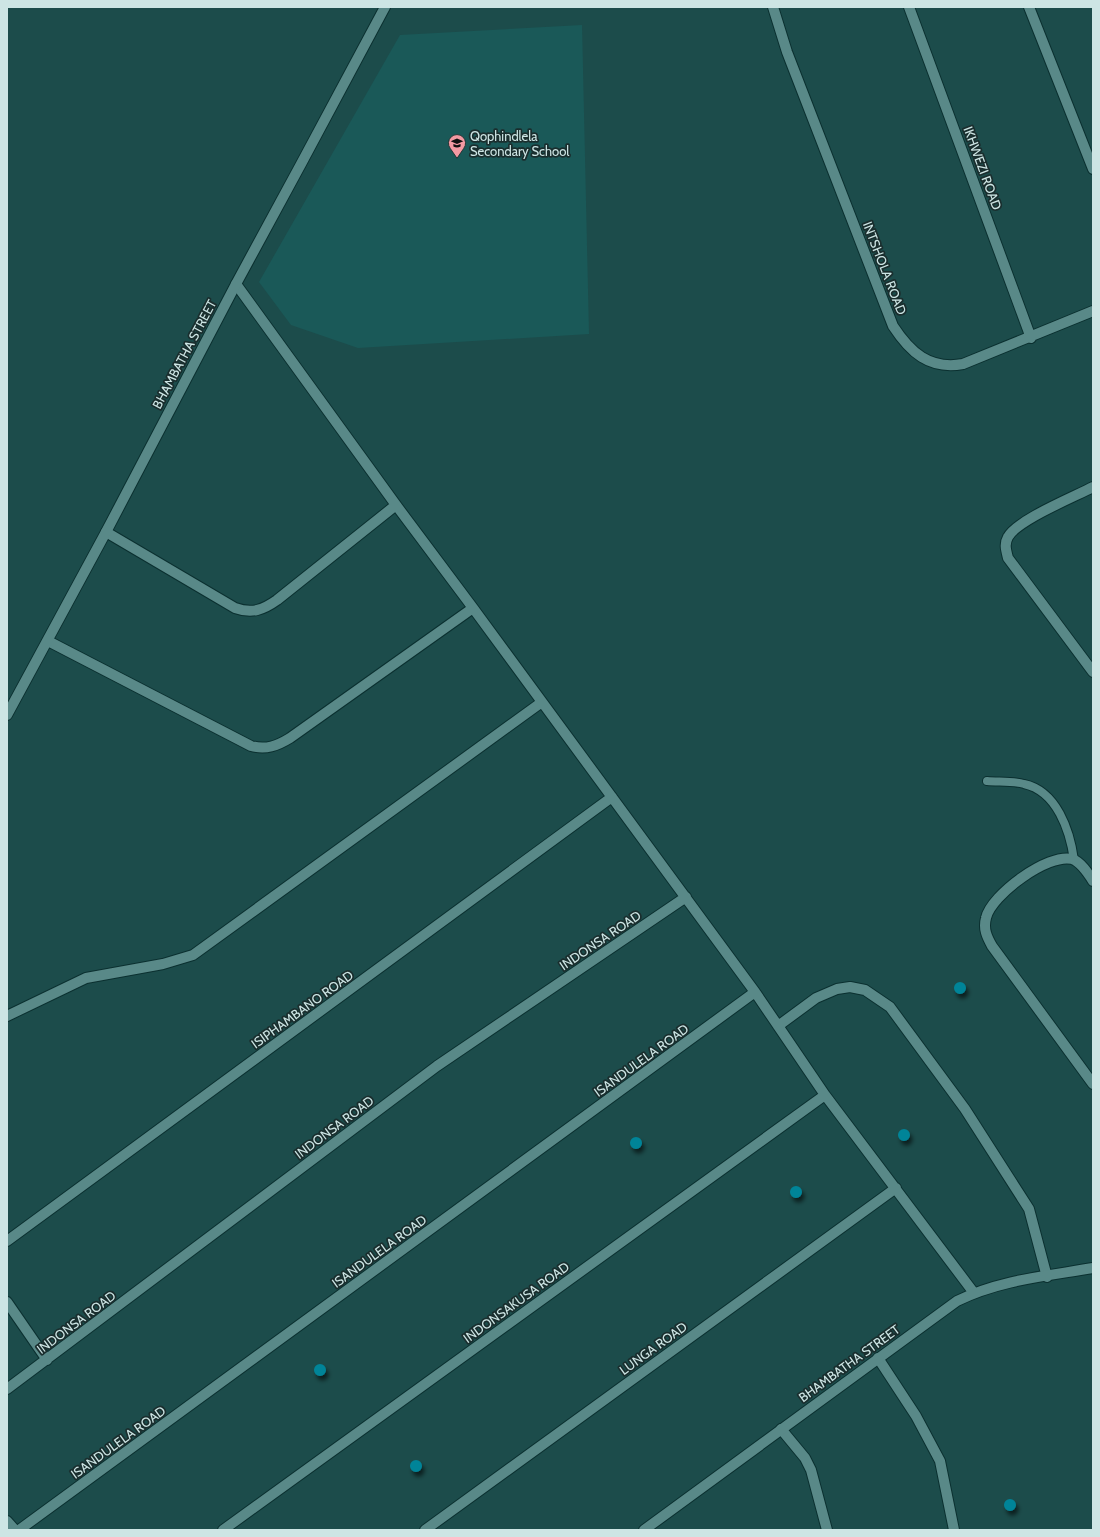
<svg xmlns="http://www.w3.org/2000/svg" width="1100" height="1537" font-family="Cabin,sans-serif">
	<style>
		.built { fill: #1a5958 }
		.building { fill: #048498; filter: url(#shadow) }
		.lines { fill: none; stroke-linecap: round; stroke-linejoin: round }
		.lane-casing { stroke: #0b3030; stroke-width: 10 }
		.street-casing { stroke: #0b3030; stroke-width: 12 }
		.secondary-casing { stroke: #0b3030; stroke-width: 12 }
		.lane { stroke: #598988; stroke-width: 8 }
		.street { stroke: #598988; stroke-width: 10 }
		.secondary { stroke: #598988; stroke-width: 10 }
		.labels { text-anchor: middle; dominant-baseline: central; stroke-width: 3.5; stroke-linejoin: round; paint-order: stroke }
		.poi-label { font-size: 13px; fill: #cde5e4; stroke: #1a2e2e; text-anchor: start }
		.street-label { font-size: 13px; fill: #cde5e4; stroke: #1a2e2e }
	</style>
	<defs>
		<filter id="shadow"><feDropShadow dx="2.5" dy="4.5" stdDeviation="2" flood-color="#0009"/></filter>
	</defs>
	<rect width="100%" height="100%" fill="#1c4c4b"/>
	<path class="built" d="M582,25L589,334L358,348L291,325L259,282L400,35Z"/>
	<path class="building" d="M954 988a6 6 0 1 1 12 0a6 6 0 1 1-12 0Z
		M898 1135a6 6 0 1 1 12 0a6 6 0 1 1-12 0Z
		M630 1143a6 6 0 1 1 12 0a6 6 0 1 1-12 0Z
		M790 1192a6 6 0 1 1 12 0a6 6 0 1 1-12 0Z
		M314 1370a6 6 0 1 1 12 0a6 6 0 1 1-12 0Z
		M410 1466a6 6 0 1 1 12 0a6 6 0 1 1-12 0Z
		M1004 1505a6 6 0 1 1 12 0a6 6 0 1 1-12 0Z"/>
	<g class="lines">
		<g class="lane-casing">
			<path id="lane" d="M987,781C999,782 1013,781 1024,784C1057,791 1070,831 1074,860"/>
		</g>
		<g class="street-casing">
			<path id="street" d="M773,7L787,52L893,326C910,352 929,370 963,364L1093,311
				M909,7L1031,338
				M1029,7L1093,169
				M236,284L396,505L473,608L755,992L825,1095L974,1293
				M1093,487C1074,497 1017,520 1008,537C1004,544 1006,550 1008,558L1093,672
				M106,532L235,608C252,614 263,610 277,600L396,505
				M48,641L251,746C266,750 277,746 290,738L473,608
				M1093,881C1088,873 1081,862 1072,859C1048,853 991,895 986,918C983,929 987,937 992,946L1093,1084
				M7,1016L86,978L163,964L193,955L542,702
				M778,1026L816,998L837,989L850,987L865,990L890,1007L965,1109L1029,1209L1047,1277
				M7,1241L612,797
				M7,1302L47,1360
				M878,1358L916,1416L940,1461L954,1530
				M7,1389L437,1066L686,897
				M781,1429L805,1458L811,1470L827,1530
				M19,1530L755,992
				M223,1530L825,1095
				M425,1530L896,1188"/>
		</g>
		<g class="secondary-casing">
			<path id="secondary" d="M7,715L106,532L236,284L301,164L385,7
				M7,1521L15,1530
				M644,1530L957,1301C999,1280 1047,1276 1093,1268"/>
		</g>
		<use href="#lane" class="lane"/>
		<use href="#street" class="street"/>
		<use href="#secondary" class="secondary"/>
	</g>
	<defs>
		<g id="school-pin" transform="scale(0.9)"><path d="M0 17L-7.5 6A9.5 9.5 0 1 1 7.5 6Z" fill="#f49aa3" stroke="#1a2e2e"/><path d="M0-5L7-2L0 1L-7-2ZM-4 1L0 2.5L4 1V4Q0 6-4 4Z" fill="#111"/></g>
	</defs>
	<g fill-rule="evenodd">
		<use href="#school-pin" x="457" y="143"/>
	</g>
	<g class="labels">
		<g class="poi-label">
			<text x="470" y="136">Qophindlela<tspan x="470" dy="15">Secondary School</tspan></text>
		</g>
		<g class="street-label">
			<text transform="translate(983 168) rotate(70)">IKHWEZI ROAD</text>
			<text transform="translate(885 268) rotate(69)">INTSHOLA ROAD</text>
			<text transform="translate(184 354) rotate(-62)">BHAMBATHA STREET</text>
			<text transform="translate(600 940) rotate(-34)">INDONSA ROAD</text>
			<text transform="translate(302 1009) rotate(-36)">ISIPHAMBANO ROAD</text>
			<text transform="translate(641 1060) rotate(-36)">ISANDULELA ROAD</text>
			<text transform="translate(334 1127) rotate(-37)">INDONSA ROAD</text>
			<text transform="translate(379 1251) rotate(-36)">ISANDULELA ROAD</text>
			<text transform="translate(516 1302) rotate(-36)">INDONSAKUSA ROAD</text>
			<text transform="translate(76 1322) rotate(-37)">INDONSA ROAD</text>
			<text transform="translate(653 1348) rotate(-36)">LUNGA ROAD</text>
			<text transform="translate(849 1363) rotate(-36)">BHAMBATHA STREET</text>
			<text transform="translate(118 1442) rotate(-36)">ISANDULELA ROAD</text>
		</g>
	</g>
	<rect width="1100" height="1537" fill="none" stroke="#cde5e4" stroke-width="16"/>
</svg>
